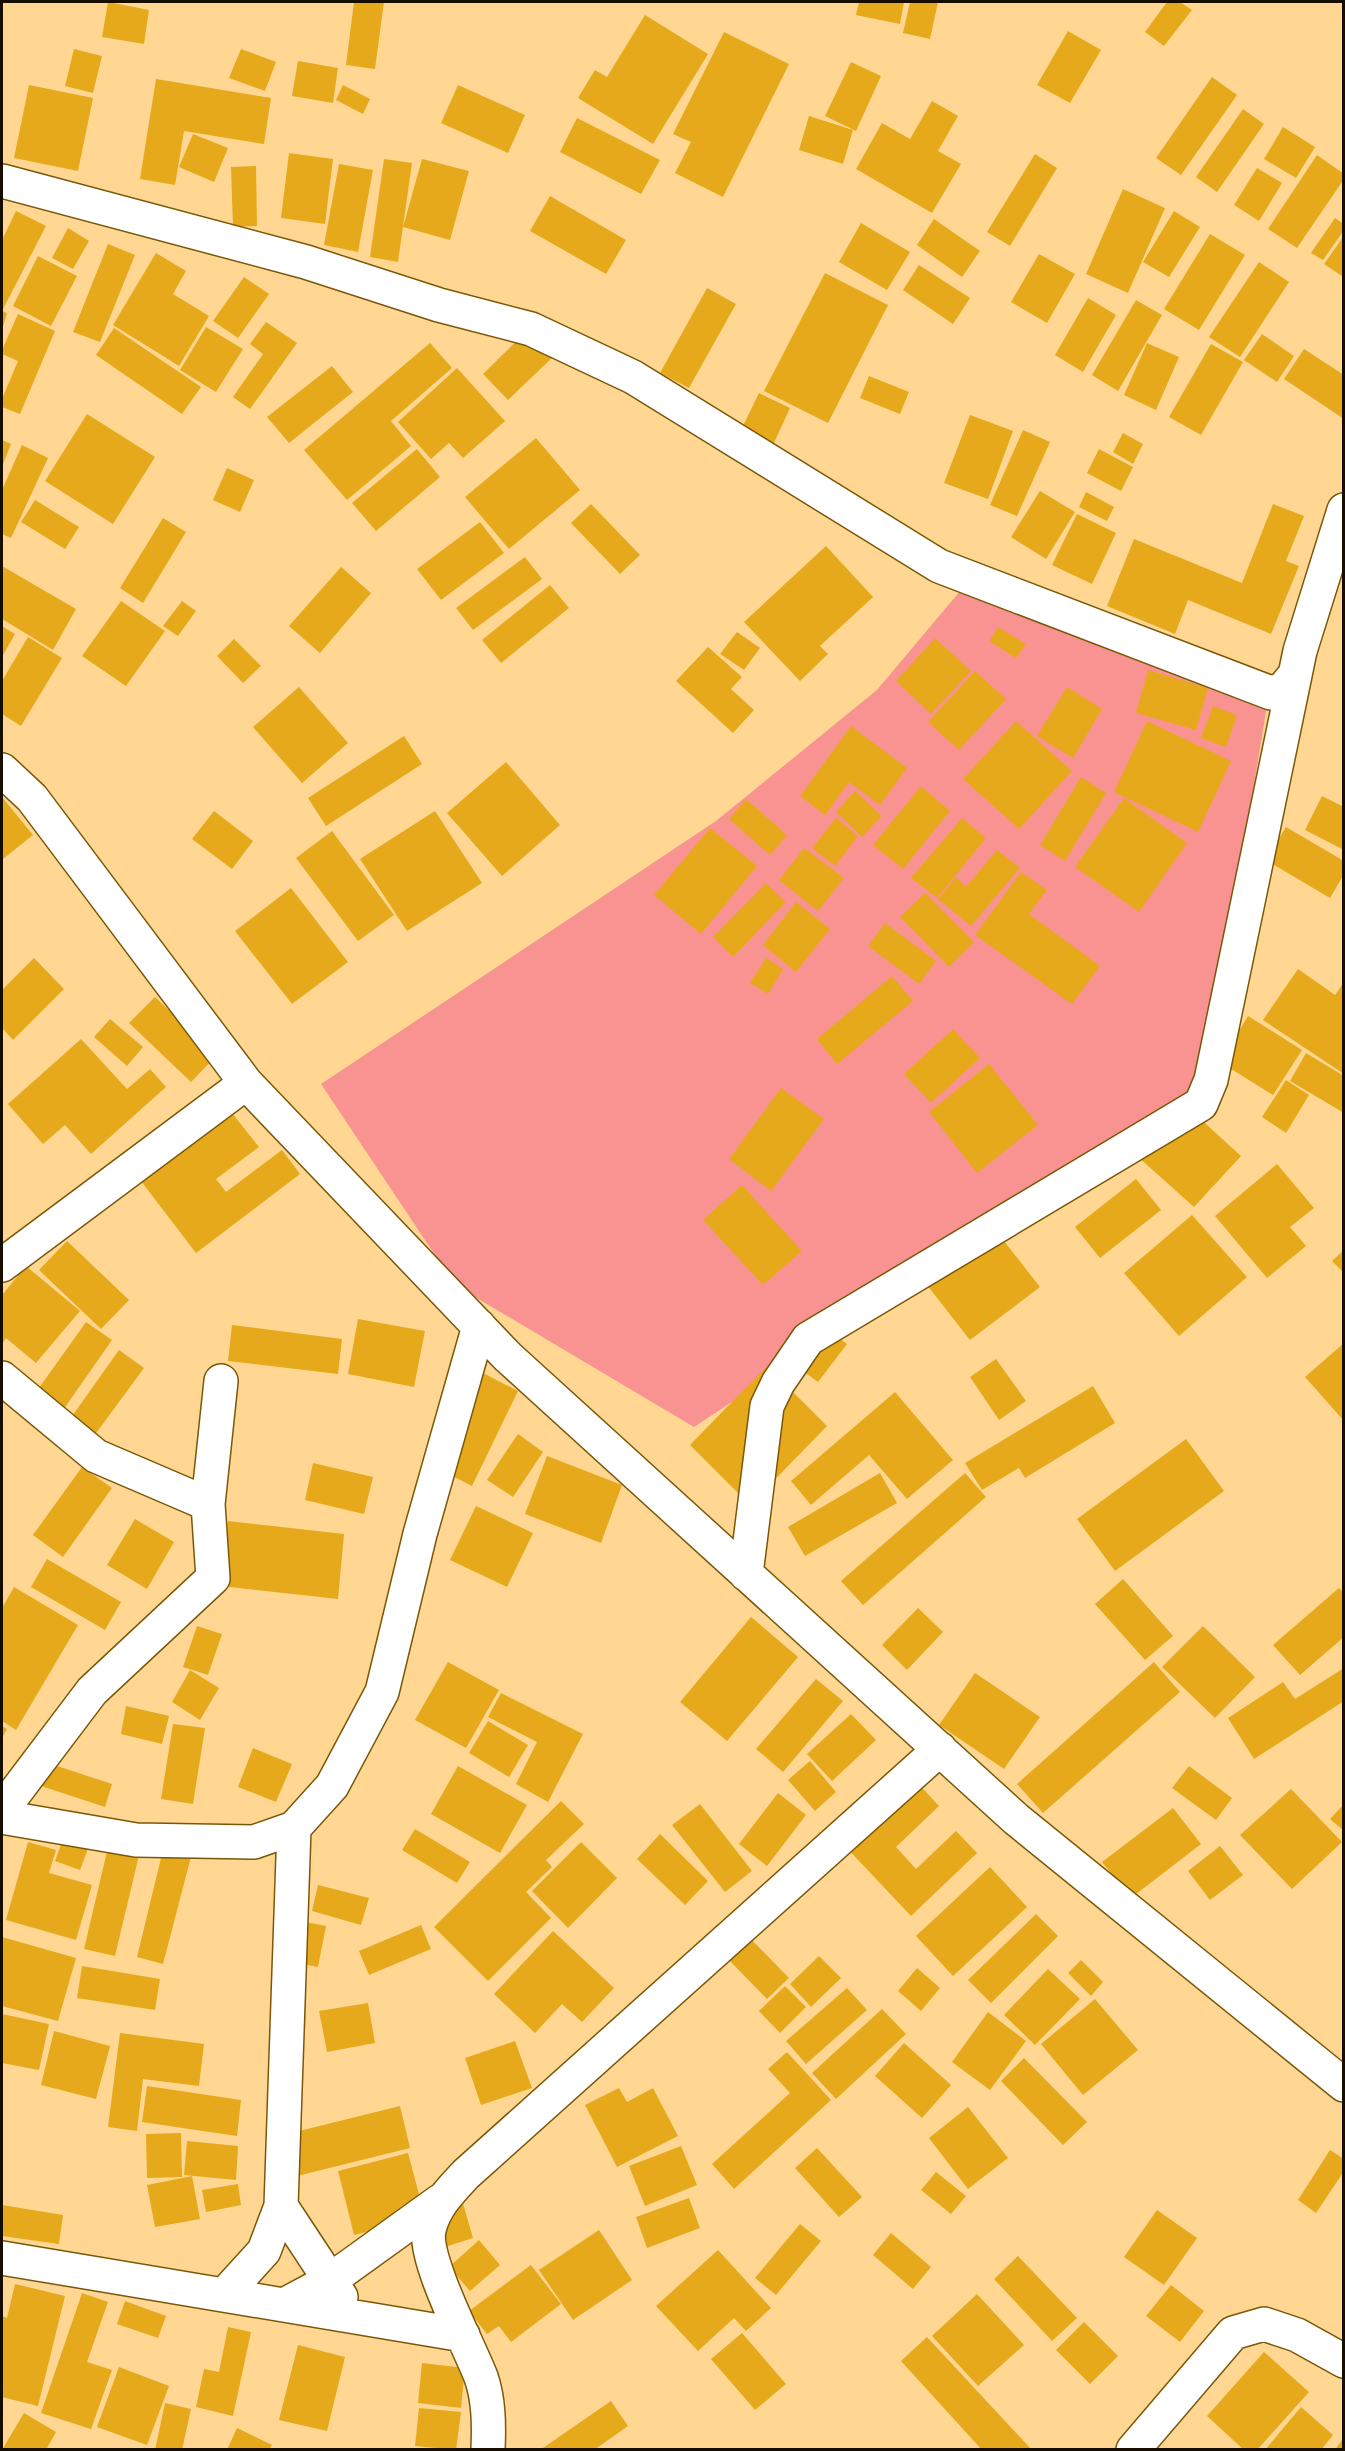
<svg xmlns="http://www.w3.org/2000/svg" width="1345" height="2451" font-family="'Sofia Sans Condensed',sans-serif">
	<style>
		.green { fill: #f99392 }
		.building { fill: #e7a91c }
		.lines { fill: none; stroke-linecap: round; stroke-linejoin: round }
		.minor-casing { stroke: #7b5807; stroke-width: 36 }
		.minor { stroke: #fff; stroke-width: 33 }
	</style>
	<rect width="100%" height="100%" fill="#ffd792"/>
	<path class="green" d="M961,590L1268,699L1204,1090L694,1427L455,1285L321,1084L716,821L877,690Z"/>
	<path class="building" d="M108,2L149,10L144,44L102,37Z
		M354,2H384L375,69L346,65Z
		M859,2H904L900,24L856,15Z
		M910,2H938L930,39L903,33Z
		M1167,2H1180L1192,10L1164,46L1145,32Z
		M645,15L708,54L653,144L578,98L595,70L607,77Z
		M1068,31L1101,50L1070,103L1037,85Z
		M724,32L789,64L723,197L675,173L691,142L673,134Z
		M74,49L102,56L93,93L65,86Z
		M241,49L276,62L265,91L229,78Z
		M298,61L338,68L333,103L292,96Z
		M851,62L881,76L856,131L825,116Z
		M1212,77L1237,95L1181,175L1156,158Z
		M156,79L271,98L264,144L184,131L175,185L140,179Z
		M29,85L93,98L78,171L14,158Z
		M343,85L370,99L363,114L336,100Z
		M458,85L525,115L508,153L441,123Z
		M932,101L958,116L938,151L961,164L932,213L856,169L882,123L910,139Z
		M1243,109L1264,124L1217,192L1196,177Z
		M809,116L853,130L843,164L799,150Z
		M577,118L660,160L641,194L560,152Z
		M1283,127L1315,147L1296,178L1264,159Z
		M193,134L228,148L214,182L179,167Z
		M289,153L333,159L325,224L281,218Z
		M1035,154L1057,168L1010,246L987,232Z
		M1317,155L1344,174V179L1297,248L1268,229Z
		M384,159L412,163L398,262L370,257Z
		M422,159L469,171L450,240L403,227Z
		M339,164L373,170L358,252L324,245Z
		M256,166L257,226L233,227L231,167Z
		M1257,168L1282,183L1259,221L1234,205Z
		M1123,189L1165,208L1128,293L1086,274Z
		M550,196L626,240L606,274L530,231Z
		M16,211L46,226L2,311L7,313L2,330V240Z
		M1174,211L1200,227L1169,277L1143,262Z
		M1335,218L1344,224V230L1323,260L1311,253Z
		M934,219L980,251L962,277L917,245Z
		M861,223L910,252L887,290L839,262Z
		M68,228L89,241L73,269L52,258Z
		M1210,234L1245,255L1199,330L1164,309Z
		M1344,236V274L1342,276L1324,264Z
		M108,244L135,255L100,342L73,332Z
		M156,253L186,271L173,294L209,316L179,366L113,325Z
		M1039,254L1075,274L1047,323L1011,302Z
		M38,256L77,276L51,326L13,306Z
		M1259,262L1289,282L1240,357L1209,337Z
		M919,265L970,298L953,324L903,290Z
		M825,273L888,305L828,423L764,391Z
		M244,277L269,294L238,338L213,321Z
		M707,288L736,304L689,388L660,373Z
		M1088,298L1116,315L1083,372L1055,355Z
		M1136,300L1162,315L1118,391L1092,375Z
		M18,314L55,331L20,414L2,407V399L18,361L2,354V350Z
		M266,322L297,343L250,409L233,397L263,354L250,344Z
		M206,327L243,349L216,392L180,370Z
		M114,328L201,387L182,414L96,355Z
		M528,330L554,356L508,400L483,374Z
		M1262,334L1294,356L1277,382L1244,360Z
		M430,343L452,368L391,421L411,446L347,500L304,450Z
		M1147,343L1179,357L1156,410L1124,395Z
		M1211,344L1243,362L1201,435L1169,417Z
		M1304,349L1344,375V419L1284,379Z
		M332,366L353,392L289,443L267,417Z
		M457,368L505,421L463,458L449,443L431,459L398,422Z
		M869,376L909,392L900,414L860,398Z
		M759,393L790,408L773,445L741,430Z
		M87,414L155,457L113,524L45,481Z
		M970,415L1013,431L988,499L944,483Z
		M1023,430L1050,442L1017,516L990,505Z
		M1123,433L1143,444L1133,464L1113,452Z
		M536,438L580,490L509,549L465,497Z
		M2,440L11,444L2,467Z
		M22,445L48,458L11,538L2,534V490Z
		M417,449L440,477L376,531L352,503Z
		M1099,449L1133,467L1121,491L1087,473Z
		M227,468L254,480L240,512L213,500Z
		M1040,491L1075,512L1046,559L1011,537Z
		M1086,492L1114,507L1107,521L1079,507Z
		M35,500L79,527L65,549L21,522Z
		M591,504L640,555L620,574L571,523Z
		M1273,504L1304,516L1286,561L1299,566L1271,634L1188,600L1175,634L1107,606L1134,539L1242,583Z
		M1077,514L1116,533L1092,584L1052,565Z
		M163,518L186,532L143,603L120,588Z
		M480,522L504,553L441,600L417,569Z
		M826,546L873,597L820,646L828,654L800,681L744,622Z
		M525,557L542,579L473,630L456,608Z
		M2,566L76,609L53,650L2,619Z
		M341,567L371,593L320,653L289,626Z
		M550,585L569,608L501,663L482,640Z
		M121,601L165,631L126,686L82,656Z
		M182,601L196,611L178,636L163,626Z
		M2,626L15,634L2,657Z
		M998,627L1026,644L1016,658L989,641Z
		M737,632L760,648L744,670L720,654Z
		M28,637L62,658L21,726L2,714V681Z
		M935,638L971,671L931,714L896,681Z
		M234,639L261,666L243,683L217,656Z
		M708,647L742,677L731,689L754,710L733,733L676,681Z
		M1148,670L1208,688L1196,730L1136,713Z
		M975,671L1006,699L959,750L928,722Z
		M299,687L348,743L302,783L253,727Z
		M1067,687L1102,709L1073,758L1037,736Z
		M1213,706L1237,715L1226,747L1201,738Z
		M1016,721L1072,771L1019,829L963,779Z
		M1147,721L1231,761L1198,832L1114,792Z
		M851,726L907,768L880,805L849,782L825,815L800,796Z
		M404,736L422,764L326,826L308,798Z
		M506,762L560,825L502,876L447,813Z
		M1081,777L1106,793L1065,861L1040,845Z
		M921,786L950,811L903,869L873,845Z
		M855,791L882,816L862,837L836,812Z
		M1322,796L1344,807V850L1305,830Z
		M2,797L33,835L3,859L2,857Z
		M1124,798L1187,843L1139,912L1075,867Z
		M746,799L787,835L770,855L729,819Z
		M214,811L253,841L232,869L192,839Z
		M435,811L482,883L407,931L360,859Z
		M836,818L858,836L835,866L812,848Z
		M962,818L986,838L937,898L911,878Z
		M1286,827L1344,861V874L1330,898L1266,860Z
		M710,828L757,866L701,934L654,895Z
		M332,831L394,915L358,941L296,858Z
		M804,848L844,878L818,911L779,880Z
		M997,850L1020,868L971,926L938,899L956,877L966,887Z
		M1021,872L1047,890L1029,914L1100,966L1072,1004L975,935Z
		M766,883L786,902L733,957L713,937Z
		M291,888L348,962L292,1004L235,931Z
		M925,893L974,942L949,967L900,917Z
		M796,902L830,929L796,972L763,945Z
		M885,923L936,961L919,984L868,946Z
		M34,958L64,989L13,1040L2,1028V990Z
		M766,958L783,969L768,994L750,983Z
		M1298,969L1335,995L1344,982V1074L1263,1020Z
		M892,976L913,1001L837,1064L817,1039Z
		M155,997L216,1056L191,1082L129,1023Z
		M1248,1016L1302,1050L1273,1095L1220,1062Z
		M110,1019L143,1047L127,1066L94,1037Z
		M953,1029L980,1058L931,1103L904,1074Z
		M81,1039L127,1089L150,1069L166,1087L91,1154L65,1125L43,1144L8,1104Z
		M1306,1053L1344,1076V1113L1290,1081Z
		M989,1064L1038,1125L977,1173L929,1112Z
		M1286,1080L1309,1095L1286,1133L1262,1117Z
		M781,1088L824,1119L771,1191L729,1159Z
		M1184,1104L1241,1156L1194,1207L1137,1156Z
		M232,1113L259,1147L216,1179L226,1192L282,1150L300,1174L196,1253L141,1181Z
		M1277,1164L1314,1208L1290,1227L1306,1246L1267,1278L1215,1216Z
		M1136,1179L1161,1210L1100,1258L1075,1227Z
		M742,1185L802,1251L763,1285L703,1220Z
		M1192,1215L1247,1277L1179,1336L1124,1273Z
		M993,1227L1040,1287L970,1340L923,1280Z
		M67,1241L129,1300L101,1329L39,1270Z
		M1344,1250V1273L1332,1261Z
		M26,1266L80,1311L36,1363L6,1338L2,1344V1295Z
		M358,1319L425,1331L414,1387L348,1374Z
		M86,1322L112,1340L61,1413L34,1395Z
		M232,1325L342,1339L338,1374L228,1361Z
		M828,1330L847,1344L818,1382L799,1368Z
		M1344,1343V1421L1305,1377Z
		M119,1350L144,1368L94,1436L70,1419Z
		M996,1359L1026,1401L999,1420L970,1377Z
		M767,1366L827,1426L750,1505L690,1445Z
		M483,1373L518,1391L472,1486L437,1468Z
		M1093,1386L1115,1423L1025,1478L1019,1468L982,1490L965,1463Z
		M895,1392L953,1460L907,1499L869,1455L811,1505L791,1481Z
		M518,1434L543,1452L513,1497L487,1480Z
		M1186,1439L1224,1491L1115,1571L1077,1519Z
		M547,1456L622,1485L601,1543L525,1514Z
		M313,1463L373,1477L364,1514L305,1500Z
		M82,1467L112,1488L63,1557L33,1535Z
		M880,1473L897,1503L805,1556L788,1527Z
		M965,1473L986,1497L863,1605L841,1581Z
		M476,1506L533,1533L507,1587L450,1560Z
		M135,1519L174,1542L147,1589L107,1565Z
		M228,1521L344,1534L338,1599L221,1586Z
		M47,1559L121,1602L105,1630L31,1587Z
		M1123,1579L1173,1636L1145,1660L1095,1604Z
		M14,1587L78,1625L16,1730L2,1721V1608Z
		M1339,1588L1344,1593V1637L1300,1675L1273,1645Z
		M918,1608L943,1632L907,1670L882,1645Z
		M751,1617L798,1657L727,1741L680,1702Z
		M197,1626L222,1634L208,1675L183,1667Z
		M1203,1626L1255,1677L1215,1718L1162,1667Z
		M448,1662L499,1690L466,1748L415,1720Z
		M1154,1662L1180,1692L1043,1813L1017,1784Z
		M1344,1668V1701L1254,1759L1228,1718L1283,1682L1295,1699Z
		M190,1670L219,1688L200,1720L172,1702Z
		M975,1673L1040,1717L1004,1769L939,1725Z
		M816,1679L843,1701L783,1772L756,1749Z
		M501,1693L583,1734L548,1802L516,1784L537,1742L488,1717Z
		M126,1706L169,1716L162,1744L121,1734Z
		M851,1714L876,1740L832,1781L807,1754Z
		M488,1721L528,1745L509,1777L469,1753Z
		M173,1724L205,1728L193,1804L161,1799Z
		M2,1726L7,1729L2,1738Z
		M253,1748L292,1764L276,1802L238,1787Z
		M42,1761L112,1784L105,1807L35,1784Z
		M810,1761L836,1792L815,1811L788,1780Z
		M458,1766L527,1805L500,1853L431,1814Z
		M1189,1766L1232,1798L1216,1820L1172,1788Z
		M913,1778L939,1806L896,1847L916,1869L956,1831L977,1853L911,1916L843,1844Z
		M1291,1789L1342,1842L1292,1889L1240,1835Z
		M778,1793L806,1815L767,1866L739,1844Z
		M561,1801L584,1824L546,1860L552,1867L526,1892L551,1918L488,1981L434,1927Z
		M700,1804L752,1871L725,1892L672,1825Z
		M1344,1804V1831L1330,1819Z
		M1173,1808L1201,1844L1131,1898L1102,1862Z
		M415,1829L470,1862L457,1883L402,1850Z
		M660,1834L708,1881L685,1905L637,1859Z
		M64,1836L89,1846L80,1870L55,1861Z
		M28,1842L56,1850L49,1873L92,1885L76,1940L6,1920Z
		M581,1842L617,1878L568,1928L532,1891Z
		M109,1843L140,1851L115,1956L84,1949Z
		M1220,1846L1243,1875L1210,1900L1188,1871Z
		M163,1850L191,1857L163,1964L137,1957Z
		M990,1867L1027,1907L953,1976L916,1936Z
		M318,1885L369,1898L361,1925L312,1911Z
		M1036,1914L1058,1936L991,2003L968,1980Z
		M300,1921L326,1926L318,1967L292,1962Z
		M421,1925L431,1949L369,1975L359,1951Z
		M553,1931L614,1988L582,2022L562,2004L535,2033L494,1994Z
		M2,1937L76,1958L58,2021L2,2006Z
		M749,1937L789,1978L767,1999L728,1959Z
		M819,1956L841,1978L811,2007L790,1984Z
		M1081,1960L1103,1982L1091,1996L1068,1973Z
		M82,1966L160,1979L155,2010L77,1998Z
		M917,1968L940,1988L921,2011L898,1991Z
		M1048,1969L1080,1999L1035,2045L1004,2015Z
		M785,1986L806,2007L780,2033L759,2011Z
		M847,1988L867,2010L806,2064L786,2041Z
		M1095,1999L1138,2050L1083,2095L1041,2044Z
		M368,2003L375,2043L327,2052L319,2011Z
		M882,2009L906,2034L836,2099L812,2073Z
		M988,2012L1026,2041L990,2090L952,2062Z
		M2,2014L49,2024L39,2070L2,2063Z
		M54,2031L110,2046L96,2099L41,2085Z
		M120,2033L204,2044L199,2086L143,2079L137,2131L108,2127Z
		M515,2041L532,2088L481,2105L465,2058Z
		M904,2043L951,2085L922,2118L875,2076Z
		M787,2052L831,2100L734,2189L712,2164L790,2093L768,2069Z
		M1024,2058L1087,2122L1063,2145L1001,2081Z
		M147,2086L241,2100L237,2136L142,2122Z
		M619,2088L627,2102L653,2088L678,2136L617,2167L585,2105Z
		M400,2106L410,2148L293,2177L283,2135Z
		M968,2107L1008,2158L968,2189L929,2138Z
		M181,2133L182,2177L147,2178L146,2134Z
		M187,2141L238,2146L236,2180L184,2175Z
		M681,2146L697,2185L645,2206L629,2166Z
		M817,2148L862,2197L839,2217L795,2168Z
		M1330,2150L1344,2159V2171L1316,2213L1298,2200Z
		M408,2153L425,2217L354,2235L338,2171Z
		M936,2172L966,2196L951,2214L921,2190Z
		M192,2176L200,2219L155,2227L147,2185Z
		M457,2183L473,2238L445,2247L428,2192Z
		M238,2184L241,2205L206,2212L202,2190Z
		M689,2198L700,2228L647,2248L636,2217Z
		M2,2205L63,2215L59,2244L2,2236Z
		M1157,2210L1197,2238L1164,2285L1124,2257Z
		M800,2224L821,2241L776,2295L755,2278Z
		M599,2230L632,2280L573,2320L539,2270Z
		M891,2233L931,2267L913,2289L873,2255Z
		M479,2240L500,2265L470,2291L449,2267Z
		M718,2250L771,2308L746,2331L734,2318L698,2351L656,2306Z
		M1018,2256L1077,2318L1052,2341L994,2279Z
		M531,2265L561,2304L511,2342L499,2326L487,2334L469,2311Z
		M15,2284L65,2296L38,2406L2,2397V2316L7,2318Z
		M1171,2285L1204,2311L1180,2342L1146,2316Z
		M82,2293L108,2302L87,2362L112,2370L91,2429L41,2413Z
		M977,2294L1024,2345L978,2386L932,2336Z
		M125,2301L166,2316L158,2338L117,2324Z
		M1084,2322L1118,2356L1090,2384L1056,2350Z
		M228,2327L251,2332L233,2416L196,2407L204,2369L219,2372Z
		M742,2333L786,2384L755,2410L711,2359Z
		M927,2337L1032,2450H982L901,2361Z
		M298,2345L345,2357L327,2431L279,2420Z
		M1264,2352L1309,2392L1257,2450H1244L1207,2416Z
		M422,2363L465,2368L461,2408L418,2403Z
		M119,2367L169,2386L147,2445L97,2427Z
		M611,2401L628,2426L594,2450H540Z
		M165,2403L191,2409L182,2450H155Z
		M1301,2407L1333,2435L1321,2450H1265Z
		M419,2408L461,2412L456,2450L415,2446Z
		M24,2413L56,2432L46,2450H2Z
		M237,2428L272,2445L269,2450H227Z
		M1344,2437V2450H1335Z"/>
	<g class="lines">
		<g class="minor-casing">
			<path id="minor" d="M2,181L306,262L439,305L531,329L633,377L939,566L1271,693L1283,689L1293,677
				M2,770L32,798L246,1083L508,1357L1016,1819L1344,2085
				M2,1265L246,1083
				M2,1378L96,1456L208,1504L213,1578L92,1691L2,1810
				M208,1504L221,1381
				M746,1574L767,1406L778,1383L808,1339L1201,1104L1211,1080L1300,651L1344,510
				M2,1817L136,1840L254,1842L294,1828L332,1786L382,1692L420,1534L479,1326
				M281,2206L341,2297
				M2,2258L463,2335
				M224,2295L264,2251L281,2206L294,1828
				M284,2305L329,2281L440,2201
				M488,2450C489,2425 489,2400 481,2377C469,2346 423,2259 429,2230C434,2207 450,2191 466,2174L940,1749
				M1133,2450L1233,2333L1264,2324L1297,2335L1344,2361"/>
		</g>
		<use href="#minor" class="minor"/>
	</g>
	<rect width="1345" height="2451" fill="none" stroke="#170c00" stroke-width="6"/>
</svg>
